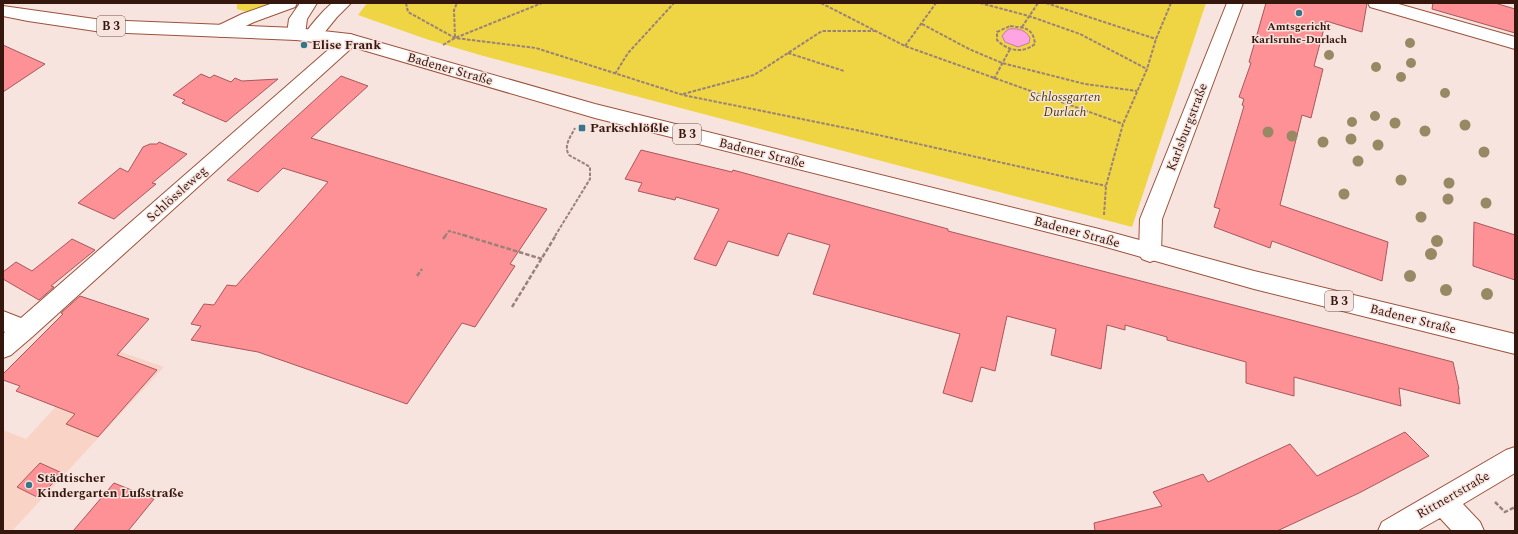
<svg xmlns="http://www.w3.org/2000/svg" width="1518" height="534" font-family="Spectral,serif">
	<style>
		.built { fill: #fad3c7 }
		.green { fill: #efd544 }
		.water { fill: #fea4e3; stroke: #c27aa3 }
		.building { fill: #fe9195; stroke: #a8575b }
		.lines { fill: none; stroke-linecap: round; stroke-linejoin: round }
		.minor-casing { stroke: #9d523a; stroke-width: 2 }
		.major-casing { stroke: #9d523a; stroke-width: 2 }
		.path-far1 { stroke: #9a827a; stroke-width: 2; stroke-dasharray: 3.5 1.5; stroke-linecap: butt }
		.path { stroke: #9a827a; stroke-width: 2.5; stroke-dasharray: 4.5 2; stroke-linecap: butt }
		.minor { fill: #fff; fill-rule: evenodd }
		.major { fill: #fff; fill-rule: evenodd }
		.tree { fill: #988964 }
		.poi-dot { fill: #357789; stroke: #f7e4df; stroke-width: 1.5 }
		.labels { text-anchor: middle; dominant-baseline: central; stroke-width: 3; stroke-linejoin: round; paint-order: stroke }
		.far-poi-label { font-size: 11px; font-weight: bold; fill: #36170d; stroke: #f7e4df }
		.shield { fill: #f7e4df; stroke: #70544c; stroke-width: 1 }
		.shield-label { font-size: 12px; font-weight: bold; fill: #36170d }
		.poi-label { font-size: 13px; font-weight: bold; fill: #36170d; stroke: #f7e4df; text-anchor: start }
		.street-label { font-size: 13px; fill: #36170d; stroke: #f7e4df }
		.park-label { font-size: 13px; font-style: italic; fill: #4a3f00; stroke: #f7e4df }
	</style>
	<rect width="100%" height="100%" fill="#f7e4df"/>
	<path class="built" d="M110,348L164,367L12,531H3V430L26,439Z"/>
	<path class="green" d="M237,3H269L247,12L237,9Z
		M367,3H1206L1132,227L480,55L429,40L358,15Z"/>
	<path class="water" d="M1009,29C1018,28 1026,30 1030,38L1029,43L1018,47L1005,42L1002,36L1006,31Z"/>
	<path class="building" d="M1266,3H1367L1362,32L1326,21L1314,66L1323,69L1311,118L1302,115L1280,205L1388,242L1382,281L1272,241L1270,248L1214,227L1220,209L1214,207L1244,106L1242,105L1244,99L1239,97L1251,63L1249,62L1258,31Z
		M1433,3H1495L1515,9V33L1432,9Z
		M3,45L45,64L3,92Z
		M201,74L210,78L214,75L231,82L235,78L242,81L278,79L226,122L182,103L185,100L173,95Z
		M341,76L368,86L311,138L547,209L510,264L515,266L475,327L462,323L407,404L258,352L191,340L201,326L191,324L204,304L214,305L227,285L236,286L328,182L283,168L258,192L227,180Z
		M159,142L187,154L152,183L156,184L114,219L78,203L120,168L128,172L143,147L150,144H157Z
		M641,150L732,172L733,170L948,229V231L1453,362L1459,389H1458L1460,404L1399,388L1401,406L1294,377V396L1246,383V362L1167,340V337L1125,325V330L1107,325L1101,369L1051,355L1056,329L1007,316L995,371L981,367L972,402L943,393L960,334L813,294L830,245L788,233L778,256L728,241L716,266L694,259L719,209L676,197L675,200L638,191L642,183L625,179Z
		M1474,222L1515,235V280L1473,266Z
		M72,239L95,250L51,286L54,287L39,300L3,279V272L16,262L32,271Z
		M80,296L149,319L117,355L157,370L98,437L66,424L75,414L16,391L20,386L3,380V374L63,314L61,313Z
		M1405,432L1429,456L1359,493L1277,531H1095L1094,523L1162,506L1153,492L1203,474L1208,482L1290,444L1317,476Z
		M40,463L62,473L39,498L17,487Z
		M114,483L154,499L128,531H73Z"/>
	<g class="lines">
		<g class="minor-casing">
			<path id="minor" d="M273,3H297L295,7L254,22L227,35L221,37L215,35L212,31L215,27L242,14Z
				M300,3H317L307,19L305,34L302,38L296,40L290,38L287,34L289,19Z
				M332,3H351L337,17L319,39L313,41L307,39L304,35C312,23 322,12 332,3Z
				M1227,3H1243L1162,219L1161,253L1158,259L1150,262L1142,259L1139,253L1140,219Z
				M1368,3H1395L1515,37V49L1370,7Z
				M350,34L356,36L359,40L356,44L32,337L11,355L3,358V334L5,332L3,331V311L21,318L344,36Z
				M1515,447V473L1463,504L1480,522L1484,531H1452L1440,518L1417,531H1378L1382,522L1506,450Z"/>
		</g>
		<g class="major-casing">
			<path id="major" d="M3,6L102,20L296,28L350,34L595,104L1099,229L1254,271L1515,334V354L1254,289L1099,245L595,118L349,46L296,40L102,32L28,21L3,16Z"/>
		</g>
		<path class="path-far1" d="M406,3L408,12L455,38L536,48L683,95L856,130L1106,186
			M821,3L905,46L1123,124
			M980,3L1029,16L1080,34L1147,69
			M1046,3L1156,39
			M922,24L969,49L1002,63L1085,84L1137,91
			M1010,26C1024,28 1033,27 1035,44C1022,54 1008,51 997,40V32Z
			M1022,27L1038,3
			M455,37L454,10L457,3
			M443,45L455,38L542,3
			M905,46L936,3
			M788,53L844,71
			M615,74L628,53L674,3
			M994,79L1010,49
			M683,94L754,75L822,31H875
			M1104,215L1106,186L1123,124L1147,69L1156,39L1171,3
			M445,236L449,231L467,236
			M555,236L590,179V167L569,155C563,146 571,136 575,128"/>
		<path class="path" d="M463,235L542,259
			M443,239L446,235
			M417,276L422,269
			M512,307L556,235
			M1495,502L1505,512L1515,507"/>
		<use href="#minor" class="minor"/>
		<use href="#major" class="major"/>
	</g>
	<g class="tree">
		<circle cx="1410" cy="43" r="5"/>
		<circle cx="1329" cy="55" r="5"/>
		<circle cx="1411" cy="63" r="5"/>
		<circle cx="1376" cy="67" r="5"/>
		<circle cx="1401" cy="77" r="5"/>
		<circle cx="1445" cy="93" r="5"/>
		<circle cx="1375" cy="116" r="5"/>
		<circle cx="1352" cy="122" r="5"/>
		<circle cx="1395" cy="123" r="5.5"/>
		<circle cx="1465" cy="125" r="5.5"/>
		<circle cx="1425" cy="131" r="5.5"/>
		<circle cx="1268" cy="132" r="5.5"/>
		<circle cx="1292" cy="136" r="5.5"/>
		<circle cx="1351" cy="139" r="5.5"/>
		<circle cx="1323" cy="142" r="5.5"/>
		<circle cx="1378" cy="145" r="5.5"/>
		<circle cx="1484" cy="152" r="5.5"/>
		<circle cx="1358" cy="161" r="5.5"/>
		<circle cx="1401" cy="180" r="5.5"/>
		<circle cx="1449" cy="183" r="5.5"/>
		<circle cx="1344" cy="194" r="5.5"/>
		<circle cx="1448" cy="199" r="5.5"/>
		<circle cx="1486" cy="203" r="5.5"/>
		<circle cx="1421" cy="217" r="5.5"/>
		<circle cx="1437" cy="241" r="6"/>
		<circle cx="1431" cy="254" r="6"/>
		<circle cx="1410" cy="276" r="6"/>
		<circle cx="1446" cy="290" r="6"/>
		<circle cx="1487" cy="294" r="6"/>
	</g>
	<g class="poi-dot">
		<circle cx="1299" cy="13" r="4"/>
		<circle cx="304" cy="45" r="4"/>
		<rect x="578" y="124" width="8" height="8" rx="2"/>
		<circle cx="29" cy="485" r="4"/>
	</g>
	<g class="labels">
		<g class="far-poi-label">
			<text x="1299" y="26">Amtsgericht<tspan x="1299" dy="13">Karlsruhe-Durlach</tspan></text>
		</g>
		<g class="shield">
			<rect x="97" y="16" width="28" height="20" rx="3"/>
			<rect x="673" y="124" width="28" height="20" rx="3"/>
			<rect x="1325" y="291" width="28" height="20" rx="3"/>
		</g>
		<g class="shield-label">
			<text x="111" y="26">B 3</text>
			<text x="687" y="134">B 3</text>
			<text x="1339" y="301">B 3</text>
		</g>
		<g class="poi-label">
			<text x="312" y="45">Elise Frank</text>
			<text x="590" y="128">Parkschlößle</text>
			<text x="37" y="478">Städtischer<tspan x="37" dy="15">Kindergarten Lußstraße</tspan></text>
		</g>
		<g class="street-label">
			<text transform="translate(450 69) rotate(16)">Badener Straße</text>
			<text transform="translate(1187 127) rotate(-69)">Karlsburgstraße</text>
			<text transform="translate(762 153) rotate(14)">Badener Straße</text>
			<text transform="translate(177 194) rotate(-42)">Schlössleweg</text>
			<text transform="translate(1077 232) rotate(15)">Badener Straße</text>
			<text transform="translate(1413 319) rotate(14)">Badener Straße</text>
			<text transform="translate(1453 495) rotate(-30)">Rittnertstraße</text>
		</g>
		<g class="park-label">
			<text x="1065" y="97">Schlossgarten<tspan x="1065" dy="15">Durlach</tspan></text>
		</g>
	</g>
	<rect width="1518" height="534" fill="none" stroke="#36170d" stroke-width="8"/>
</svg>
